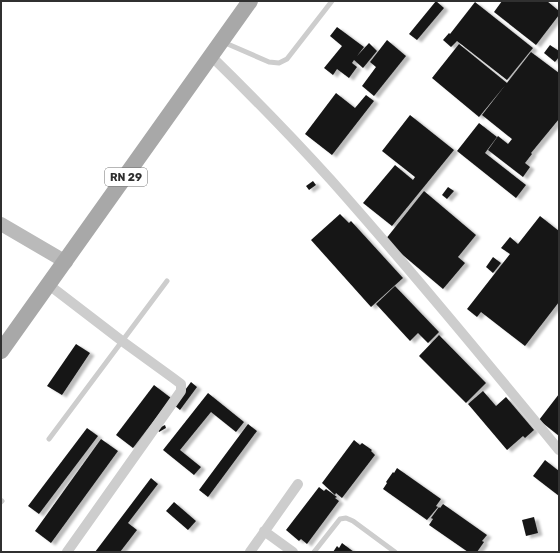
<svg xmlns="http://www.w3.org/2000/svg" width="560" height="553" font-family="Rubik,sans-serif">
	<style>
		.building { fill: #171717; filter: url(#shadow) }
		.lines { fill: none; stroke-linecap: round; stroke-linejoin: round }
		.lane { stroke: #cdcdcd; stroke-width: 5 }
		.street { stroke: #cdcdcd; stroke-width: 10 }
		.secondary { stroke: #bababa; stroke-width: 14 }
		.primary { stroke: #a8a8a8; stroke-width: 16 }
		.labels { text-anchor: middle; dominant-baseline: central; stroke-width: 4; stroke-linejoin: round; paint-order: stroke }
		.shield { fill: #fff; stroke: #6e6e6e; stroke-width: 1 }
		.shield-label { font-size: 11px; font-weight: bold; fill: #303030 }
	</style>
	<defs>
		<filter id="shadow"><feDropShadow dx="4.5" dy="2.5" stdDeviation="1" flood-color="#0004"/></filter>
	</defs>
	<rect width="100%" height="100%" fill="#fff"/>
	<path class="building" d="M436,1L444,8L417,40L409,34Z
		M502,1H547L559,11V15L536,45L494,12Z
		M475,2L533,48L507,80L457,41L451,47L443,40L449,33L450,34Z
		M337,27L364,47L357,56L369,43L377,51L363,68L354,60L352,63L357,67L349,78L337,69L333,75L324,68L342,46L330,36Z
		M387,40L406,56L374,96L362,86L376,67L370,62Z
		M459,44L507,83L479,117L432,78Z
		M550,45L559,51V57L555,62L544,53Z
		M531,52L559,73V119L531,153L532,154L525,163L530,167L523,177L488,150L498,136L508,144L512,139L482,115Z
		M336,93L355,108L366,95L374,101L332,155L305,134Z
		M410,115L454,150L392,226L363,203L395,165L413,180L415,177L382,151Z
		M479,123L497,137L485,153L526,185L516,198L457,151Z
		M313,181L316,185L309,190L306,186Z
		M448,187L454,191L447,199L442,195Z
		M424,191L476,235L458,257L465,263L443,289L385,240Z
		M340,214L349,223L351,221L403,278L371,307L311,240Z
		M540,216L559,231V284L513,249L559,284V302L525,346L481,312L477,317L467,309L510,254L501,248L510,237L518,244Z
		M493,257L501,263L493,273L486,267Z
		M395,286L439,332L428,343L418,333L410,341L376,304Z
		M439,335L486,383L466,403L419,356Z
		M76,344L90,353L62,395L47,386Z
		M191,382L197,387L180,410L174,405Z
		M154,385L171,398L133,448L116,435Z
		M483,391L496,406L506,397L534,430L525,438L523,436L507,450L468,404Z
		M208,393L244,422L236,432L211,412L180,450L201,467L194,475L163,450Z
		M559,394V436L539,420Z
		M248,424L257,431L208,497L199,490Z
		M165,425L166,428L159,432L157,429Z
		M87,428L98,436L39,514L28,506Z
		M101,439L118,451L51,543L35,531Z
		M354,440L360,445L362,443L372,450L371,451L375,455L342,498L336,493L335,495L322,483Z
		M545,460L559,471V496L533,476Z
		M397,468L441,499L436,506L438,507L427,520L383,489L387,483L386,482L393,472L394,473Z
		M151,478L158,484L128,523L137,530L120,552H95Z
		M319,487L324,491L326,489L337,497L335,498L339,501L307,544L301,539L299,541L286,530Z
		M174,502L196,521L188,530L166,511Z
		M443,504L487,535L482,541L484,542L477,552H468L429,525L433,519L431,518L439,507L440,508Z
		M534,517L538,533L526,536L522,520Z
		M342,543L354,552H333L337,546L339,548Z"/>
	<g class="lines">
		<path class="lane" d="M223,42L269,62L279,63L287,59L332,1
			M49,439L167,281
			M1,502L2,501
			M314,552L340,519L346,518L353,521L395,552"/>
		<path class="street" d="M211,56C252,96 292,137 331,180C409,268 484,359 559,450
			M49,285L122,341L173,378L181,384V391L67,552
			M264,531L293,552
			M250,552L298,484"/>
		<path class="secondary" d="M1,224L66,262"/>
		<path class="primary" d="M1,351L250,1"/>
	</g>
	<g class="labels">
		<rect class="shield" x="105" y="168" width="42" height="18" rx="3"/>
		<g class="shield-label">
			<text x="126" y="177">RN 29</text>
		</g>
	</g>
	<rect width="560" height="553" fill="none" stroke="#303030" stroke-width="4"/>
</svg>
